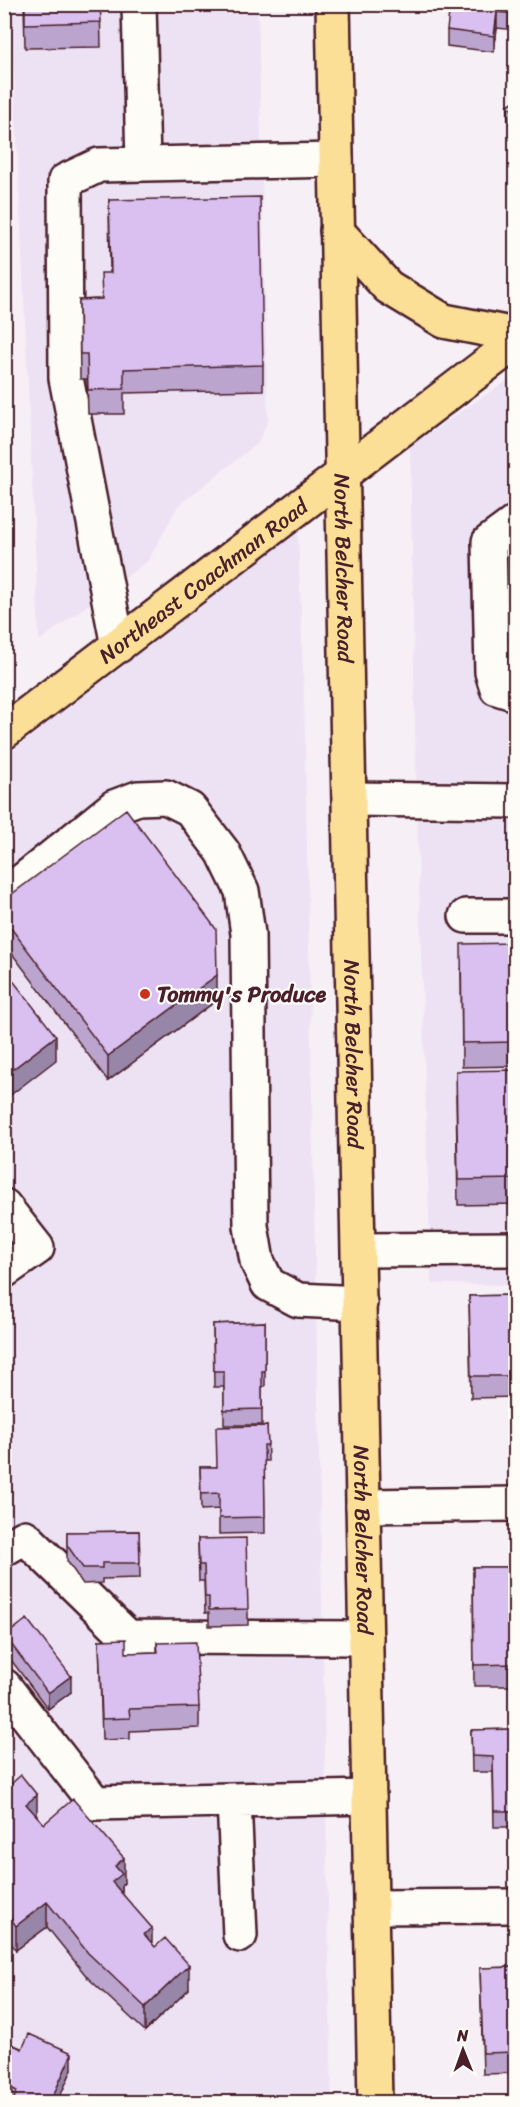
<svg xmlns="http://www.w3.org/2000/svg" width="520" height="2107" font-family="Sriracha,sans-serif">
	<style>
		.built { fill: #ede2f4 }
		.lines { fill: none; stroke-linecap: round; stroke-linejoin: round }
		.minor-casing { stroke: #4a1f2b; stroke-width: 38 }
		.major-casing { stroke: #4a1f2b; stroke-width: 38 }
		.minor { stroke: #fdfcf7; stroke-width: 33 }
		.major { stroke: #fbdf96; stroke-width: 33 }
		.wall { fill: #bba5ce; stroke: #4a1f2b; stroke-width: 1.5 }
		.shaded-wall { fill: #9886a8; stroke: #4a1f2b; stroke-width: 1.5 }
		.building { fill: #d9c0f0; stroke: #4a1f2b; stroke-width: 1.5 }
		.poi-dot { fill: #c8321e; stroke: #fdfcf7; stroke-width: 2 }
		.labels { text-anchor: middle; dominant-baseline: central; stroke-width: 4.5; stroke-linejoin: round; paint-order: stroke }
		.street-label { font-size: 22px; fill: #4a1f2b; stroke: #fdfcf7 }
		.poi-label { font-size: 22px; font-weight: bold; fill: #4a1f2b; stroke: #fdfcf7; text-anchor: start }
	</style>
	<rect width="100%" height="100%" fill="#f6f0f6"/>
	<filter id="ink" filterUnits="userSpaceOnUse"><feTurbulence type="fractalNoise" baseFrequency=".0167" numOctaves="2"/><feDisplacementMap in="SourceGraphic" scale="12" xChannelSelector="R" yChannelSelector="G"/><feConvolveMatrix kernelMatrix="1 2 1 2 8 2 1 2 1" color-interpolation-filters="sRGB"/></filter>
	<g filter="url(#ink)">
		<path class="built" d="M11,5H258L268,421L258,443L178,506L148,561L39,641Z
			M515,375V782L416,781L410,446Z
			M298,531L304,694L332,2102H5V756Z
			M417,819L515,820V1285L431,1284Z"/>
		<g class="lines">
			<g class="minor-casing">
				<path id="minor" d="M139,4L143,164
					M516,522L489,542L492,672L497,688L516,694
					M118,646L66,378L65,181L99,165L336,160
					M350,799L516,801
					M4,887L21,882L114,807L138,798L166,797L190,809L223,852L242,891L248,934L251,1226L257,1261L268,1284L298,1300L360,1303
					M466,916H516
					M4,1206L37,1248L4,1271
					M359,1250L516,1249
					M363,1506L516,1504
					M4,1549L25,1537L128,1637L366,1638
					M4,1686L95,1803L369,1797
					M234,1800L240,1935
					M372,1907L516,1906"/>
			</g>
			<g class="major-casing">
				<g id="major">
					<path id="s1" d="M333,4L375,2102"/>
					<path d="M337,231L388,287L444,321L516,335"/>
					<path id="s2" d="M4,732L516,342"/>
				</g>
			</g>
			<use href="#minor" class="minor"/>
			<use href="#major" class="major"/>
		</g>
		<path class="wall" d="M24,4H100L101,47L25,48Z
			M516,4V30L497,28L494,52L447,46V30Z
			M516,100V130L508,121V105Z
			M109,200L263,365V390L124,393V414H88L87,379H80L79,300L101,299L110,273Z
			M4,900L217,1000L108,1081L4,943Z
			M516,943V1066L462,1067L461,969Z
			M516,1070V1204L458,1205L456,1095Z
			M516,1295V1397L471,1398L469,1296Z
			M265,1322V1386L262,1387V1425H224V1387H214L213,1324Z
			M267,1426L268,1461H264L265,1533L219,1534V1509L201,1510L200,1467H216Z
			M139,1531L140,1578L102,1579V1583L83,1584L67,1561V1532Z
			M198,1539L248,1609V1625L209,1626V1613H205L204,1581H199Z
			M473,1567H516V1686H474Z
			M5,1636L71,1692L48,1709L5,1652Z
			M99,1640L126,1653L157,1652V1643L199,1707V1728L130,1731V1739L102,1740Z
			M516,1729V1827H494L493,1772H472L471,1730Z
			M4,1776L44,1824L124,1883L122,1885V1893L152,1944L189,1989L145,2031L88,1978L47,1927L16,1950L4,1934Z
			M516,1967V2073L483,2074L480,1968Z
			M4,2041L72,2069L57,2103H8L4,2101Z"/>
		<path class="shaded-wall" d="M497,12V28L494,52V36Z
			M217,975V1000L108,1081V1056Z
			M56,1036V1060L4,1100V1076Z
			M71,1676V1692L48,1709V1693Z
			M37,1795V1819L26,1804Z
			M124,1858V1883L122,1885V1899L112,1882L115,1866Z
			M47,1902V1927L16,1950V1926Z
			M152,1928V1952L144,1934Z
			M189,1965V1989L145,2031V2007Z
			M72,2053V2069L57,2103H50Z"/>
		<path class="building" d="M25,4H100L101,22L25,24Z
			M450,4H516V14L497,12L494,36L447,30Z
			M516,100V115L508,105Z
			M260,197L263,365L124,369V389L88,390L87,354H80L79,300L102,299L101,273H111L109,200Z
			M126,809L216,929L217,975L108,1056L4,919V900Z
			M516,943V1042L462,1043L461,944Z
			M4,969L56,1036L4,1076Z
			M516,1070V1179L458,1180L456,1071Z
			M516,1295V1376H471L469,1296Z
			M265,1322V1371H262V1409L224,1410V1371H214L213,1324Z
			M267,1426L268,1445H264L265,1517L219,1518V1493L201,1494L200,1467H217L216,1427Z
			M139,1531L140,1563H102V1568H83L67,1545V1532Z
			M246,1538L248,1609L209,1610V1597H205L204,1565H199L198,1539Z
			M473,1567H516V1664L474,1665Z
			M27,1619L71,1676L48,1693L5,1636Z
			M126,1639V1653L158,1652L157,1643L196,1642L199,1707L129,1709L130,1718L102,1719L99,1640Z
			M516,1729V1811H494L493,1757L472,1756L471,1730Z
			M21,1775L37,1795L26,1804L44,1824L73,1799L124,1858L115,1866L122,1874L112,1882L152,1928L144,1934L155,1947L165,1938L189,1965L145,2007L88,1953L47,1902L16,1926L4,1909V1776L11,1784Z
			M516,1967V2052L483,2053L480,1968Z
			M29,2034L72,2053L50,2103H15L13,2101L17,2091L4,2085V2041L22,2049Z
			M101,2097L108,2103H96Z
			M125,2098L130,2103H121Z"/>
	</g>
	<circle class="poi-dot" cx="145" cy="994" r="6"/>
	<g class="labels">
		<g class="street-label">
			<text stroke="none"><textPath href="#s1" startOffset="564">North Belcher Road</textPath></text>
			<text stroke="none"><textPath href="#s2" startOffset="250">Northeast Coachman Road</textPath></text>
			<text stroke="none"><textPath href="#s1" startOffset="1050">North Belcher Road</textPath></text>
			<text stroke="none"><textPath href="#s1" startOffset="1536">North Belcher Road</textPath></text>
		</g>
		<g class="poi-label">
			<text x="157" y="994">Tommy's Produce</text>
		</g>
	</g>
	<rect width="520" height="2107" fill="none" stroke="#fdfcf7" stroke-width="24"/>
	<rect x="12" y="12" width="496" height="2083" fill="none" stroke="#4a1f2b" stroke-width="2" filter="url(#ink)"/>
	<g transform="translate(463 2050) rotate(359)" stroke="#fdfcf7" stroke-width="4.5" paint-order="stroke">
	<path d="M0-4.5L10 22L0 15L-10 22Z" fill="#4a1f2b"/>
	<text y="-9" font-size="16" font-weight="bold" text-anchor="middle" fill="#4a1f2b">N</text>
	</g>
</svg>
